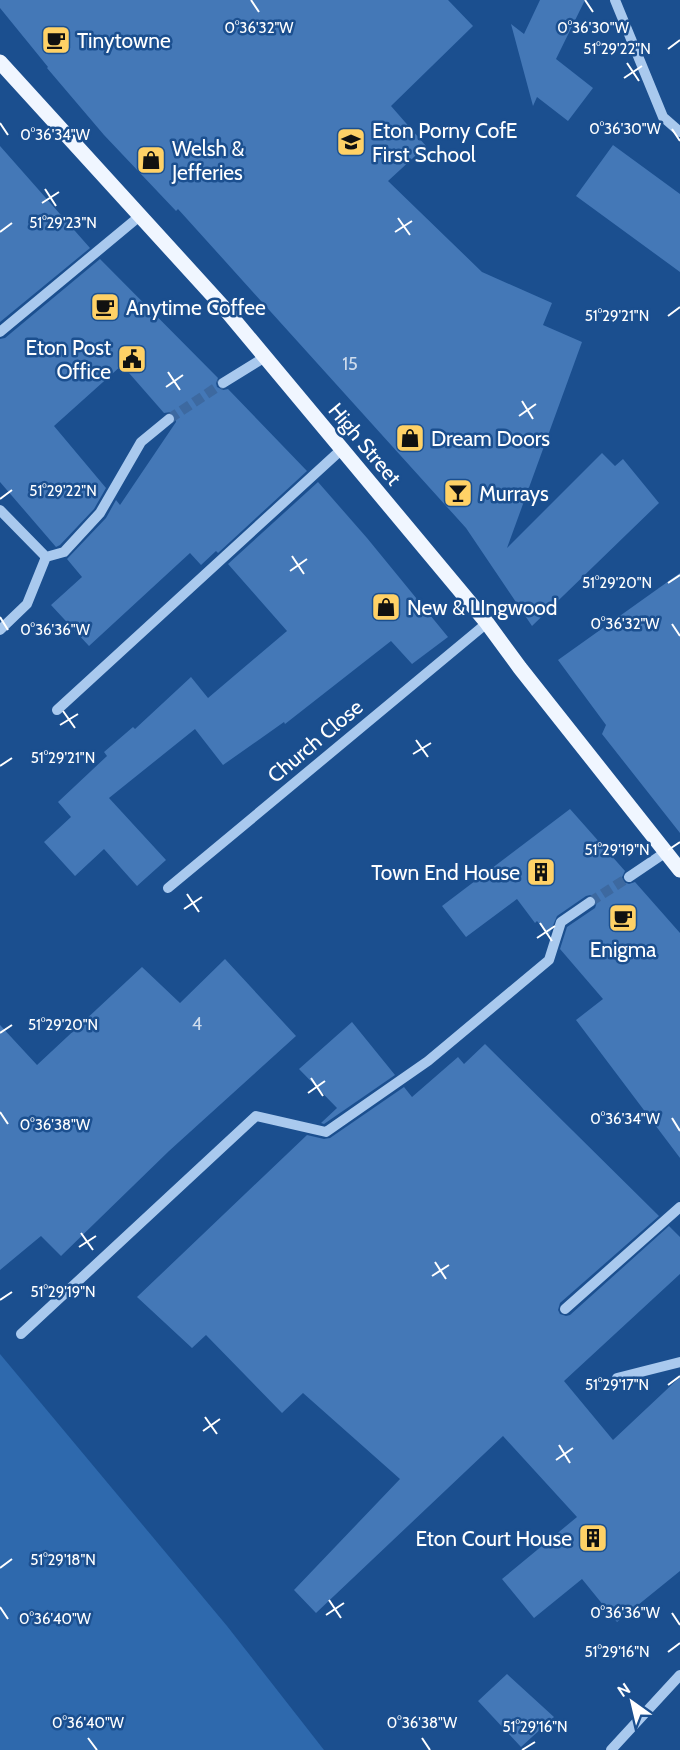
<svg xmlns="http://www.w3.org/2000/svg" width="680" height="1750" font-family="Cabin,sans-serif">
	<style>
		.green { fill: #2e69ad }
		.building { fill: #4478b7 }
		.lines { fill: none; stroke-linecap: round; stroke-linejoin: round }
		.minor-tunnel { stroke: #3d69a0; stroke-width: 10; stroke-dasharray: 10 5; stroke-linecap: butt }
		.minor { stroke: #a9c9ee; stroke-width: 10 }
		.major { stroke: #f0f6ff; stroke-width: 15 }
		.ticks { fill: none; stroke: #fff; stroke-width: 2 }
		.labels { text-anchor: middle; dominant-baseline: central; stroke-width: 5; stroke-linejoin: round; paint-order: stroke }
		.number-label { font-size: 18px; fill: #d0dded }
		.poi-label { font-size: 21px; fill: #fff; stroke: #1b4f8f; text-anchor: start }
		.street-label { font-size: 21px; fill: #fff; stroke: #1b4f8f }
		.ticks-label { font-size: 15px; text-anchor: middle; fill: #fff; stroke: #1b4f8f; stroke-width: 5; stroke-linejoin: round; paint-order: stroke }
	</style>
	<rect width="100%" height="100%" fill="#1b4f8f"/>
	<path class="green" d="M0,1354L227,1626L324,1750H0Z"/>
	<path class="building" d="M0,0H448L473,26L391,106L426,146L388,181L482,272L552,303L543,325L582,342L507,548L602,453L615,466L623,459L659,503L532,626L466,528L178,209L176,211L104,135L47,68L48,67L0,8Z
		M540,0H585L556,59L593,88L568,121L537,97L533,106L511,24L524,34Z
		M613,145L680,194V272L576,196Z
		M0,146L90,248L0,322Z
		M100,259L218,378L216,383L217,387L223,390L228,389L307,471L218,553L216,551L201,565L190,553L89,646L51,605L82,577L67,559L106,518L116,500L120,505L176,422V417L171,412L164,413L122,365L54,426L106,488L94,509L60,545L56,547L0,482V339L5,338Z
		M318,482L367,538L448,637L412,664L391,641L285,724L284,722L223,765L195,729L109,798L166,860L137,886L104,849L75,876L44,842L71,817L58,802L107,756L104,752L133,727L135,729L191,677L208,698L287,631L228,564Z
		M680,573V833L602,734L606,725L558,660Z
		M570,809L625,871L622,877L623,882L629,884L635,882L680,933V1158L576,1020L603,999L560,949L567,927L595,908L597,902L596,897L590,895L586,896L557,916L549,935L537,921L535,923L517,899L466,937L442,906Z
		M225,959L296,1036L169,1151L61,1256L41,1236L0,1270V1025L37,1065L142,967L180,1003Z
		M352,1022L395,1075L324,1124L321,1123L337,1108L299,1069Z
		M485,1044L659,1216L560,1303L558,1310L560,1314L566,1316L570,1315L669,1226L680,1237V1274L564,1381L613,1440L680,1377V1571L617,1622L582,1579L534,1618L502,1579L577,1517L503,1436L316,1613L294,1590L400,1479L303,1393L282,1413L206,1335L192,1348L137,1297L307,1135L324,1139L330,1138L404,1087L412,1097L458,1057L464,1064Z
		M507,1674L554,1717L521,1747L478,1701Z"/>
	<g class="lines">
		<path class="minor-tunnel" d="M169,419L223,383
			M590,902L629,877"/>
		<path class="minor" d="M615,0L663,117L680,132
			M0,332L141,215
			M223,383L265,357
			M0,510L46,557L64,552L100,513L141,442L169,419
			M0,630L27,604L46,557
			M57,710L342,449
			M629,877L666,852
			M168,888L487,623
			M565,1309L680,1207
			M21,1334L256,1116L326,1132L428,1061L549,960L561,922L590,902
			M617,1378L680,1362
			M611,1750L680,1675"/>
		<path class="major" d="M0,62L225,309L487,623L520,668L680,870"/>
	</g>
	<path class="ticks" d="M251,0L259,12M585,0L593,12M668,49L680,40M627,63L639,81M624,78L642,66M0,123L8,135M672,129L680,141M45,189L56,206M42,203L59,192M398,218L410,235M0,232L12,223M395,232L412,221M668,316L680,307M168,372L180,390M166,387L183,375M522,401L533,419M519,416L536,404M0,499L12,490M292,556L304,574M290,571L307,559M668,583L680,575M0,617L8,630M672,624L680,636M63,711L75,728M60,725L78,714M416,740L428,757M413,754L431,743M0,766L12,758M668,850L680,842M187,894L199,912M184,909L202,897M540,923L552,941M537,938L555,926M0,1033L12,1025M311,1078L323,1096M308,1093L325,1081M0,1112L8,1124M672,1118L680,1131M81,1233L93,1250M79,1247L96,1236M435,1262L446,1279M432,1276L449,1265M0,1300L12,1292M668,1385L680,1376M205,1417L217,1434M203,1431L220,1419M559,1445L570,1463M556,1460L573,1448M0,1568L12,1559M329,1600L341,1618M0,1607L8,1619M672,1613L680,1625M326,1615L344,1603M668,1652L680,1643M88,1738L97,1750M422,1738L430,1750M522,1750L535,1742"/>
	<defs>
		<g id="cafe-square" transform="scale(1.5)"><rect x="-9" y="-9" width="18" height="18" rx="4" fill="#ffd166" stroke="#1b4f8f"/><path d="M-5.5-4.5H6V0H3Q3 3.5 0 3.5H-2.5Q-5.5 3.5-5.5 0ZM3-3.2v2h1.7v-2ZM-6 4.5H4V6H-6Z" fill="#111"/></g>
		<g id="school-square" transform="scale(1.5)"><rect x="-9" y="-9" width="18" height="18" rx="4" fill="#ffd166" stroke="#1b4f8f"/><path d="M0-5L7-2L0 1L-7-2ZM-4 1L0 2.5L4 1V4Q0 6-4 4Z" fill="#111"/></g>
		<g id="shop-square" transform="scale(1.5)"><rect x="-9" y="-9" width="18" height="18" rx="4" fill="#ffd166" stroke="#1b4f8f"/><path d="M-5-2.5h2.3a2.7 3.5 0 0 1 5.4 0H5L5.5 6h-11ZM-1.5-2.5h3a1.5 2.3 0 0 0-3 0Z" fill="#111"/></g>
		<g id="civic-square" transform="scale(1.5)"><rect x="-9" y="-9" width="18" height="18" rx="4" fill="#ffd166" stroke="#1b4f8f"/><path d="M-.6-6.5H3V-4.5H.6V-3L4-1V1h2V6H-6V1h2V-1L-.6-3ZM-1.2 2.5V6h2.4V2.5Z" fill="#111"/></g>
		<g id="bar-square" transform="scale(1.5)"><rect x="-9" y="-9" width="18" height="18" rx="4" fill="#ffd166" stroke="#1b4f8f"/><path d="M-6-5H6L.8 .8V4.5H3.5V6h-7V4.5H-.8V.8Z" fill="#111"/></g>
		<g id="building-square" transform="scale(1.5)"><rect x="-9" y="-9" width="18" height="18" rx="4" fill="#ffd166" stroke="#1b4f8f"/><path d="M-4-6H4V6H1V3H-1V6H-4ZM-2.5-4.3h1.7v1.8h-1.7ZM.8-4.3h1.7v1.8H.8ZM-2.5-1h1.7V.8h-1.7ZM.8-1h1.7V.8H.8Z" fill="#111"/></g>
	</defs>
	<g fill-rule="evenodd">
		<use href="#cafe-square" x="56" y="40"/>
		<use href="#school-square" x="351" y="142"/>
		<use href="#shop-square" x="151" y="160"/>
		<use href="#cafe-square" x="105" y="307"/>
		<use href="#civic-square" x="132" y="359"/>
		<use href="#shop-square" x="410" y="438"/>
		<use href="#bar-square" x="458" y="493"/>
		<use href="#shop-square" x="386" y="607"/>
		<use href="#building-square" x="541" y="872"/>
		<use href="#cafe-square" x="623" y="918"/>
		<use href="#building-square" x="593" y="1538"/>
	</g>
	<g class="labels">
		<g class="number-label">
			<text x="350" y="364">15</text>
			<text x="197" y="1024">4</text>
		</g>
		<g class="poi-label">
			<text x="77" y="40">Tinytowne</text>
			<text x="372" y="130">Eton Porny CofE<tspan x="372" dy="24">First School</tspan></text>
			<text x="172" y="148">Welsh &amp;<tspan x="172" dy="24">Jefferies</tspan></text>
			<text x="126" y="307">Anytime Coffee</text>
			<text x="111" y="347" text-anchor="end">Eton Post<tspan x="111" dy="24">Office</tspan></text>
			<text x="431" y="438">Dream Doors</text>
			<text x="479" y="493">Murrays</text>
			<text x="407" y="607">New &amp; LIngwood</text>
			<text x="520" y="872" text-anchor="end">Town End House</text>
			<text x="623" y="949" text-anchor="middle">Enigma</text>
			<text x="572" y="1538" text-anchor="end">Eton Court House</text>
		</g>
		<g class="street-label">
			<text transform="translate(365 444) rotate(50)">High Street</text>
			<text transform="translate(315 741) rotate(-40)">Church Close</text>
		</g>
	</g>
	<g class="ticks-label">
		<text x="259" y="33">0°36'32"W</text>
		<text x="593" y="33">0°36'30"W</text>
		<text x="617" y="54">51°29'22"N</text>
		<text x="625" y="134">0°36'30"W</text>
		<text x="55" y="140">0°36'34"W</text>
		<text x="63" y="228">51°29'23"N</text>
		<text x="617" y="321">51°29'21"N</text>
		<text x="63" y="496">51°29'22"N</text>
		<text x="617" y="588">51°29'20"N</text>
		<text x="625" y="629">0°36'32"W</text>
		<text x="55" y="635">0°36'36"W</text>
		<text x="63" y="763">51°29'21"N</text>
		<text x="617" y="855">51°29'19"N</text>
		<text x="63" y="1030">51°29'20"N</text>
		<text x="625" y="1124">0°36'34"W</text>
		<text x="55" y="1130">0°36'38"W</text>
		<text x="63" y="1297">51°29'19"N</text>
		<text x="617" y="1390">51°29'17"N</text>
		<text x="63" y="1565">51°29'18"N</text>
		<text x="625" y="1618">0°36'36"W</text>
		<text x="55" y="1624">0°36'40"W</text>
		<text x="617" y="1657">51°29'16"N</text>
		<text x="88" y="1728">0°36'40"W</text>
		<text x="422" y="1728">0°36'38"W</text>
		<text x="535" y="1732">51°29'16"N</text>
	</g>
	<g transform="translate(632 1702) rotate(326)" stroke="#1b4f8f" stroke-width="4.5" paint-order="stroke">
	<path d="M0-4.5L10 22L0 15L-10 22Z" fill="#ffffff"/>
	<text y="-9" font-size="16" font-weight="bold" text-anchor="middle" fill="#ffffff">N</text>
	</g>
</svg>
